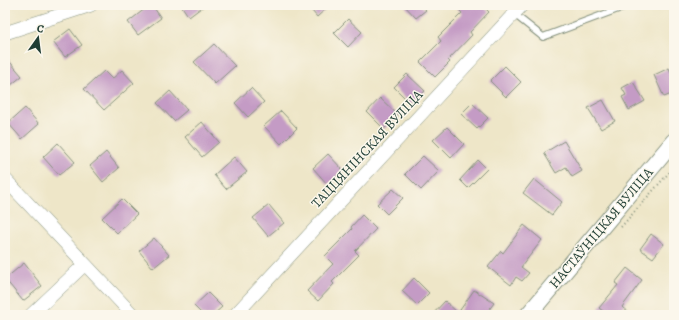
<svg xmlns="http://www.w3.org/2000/svg" width="679" height="320" font-family="Alegreya,serif">
	<style>
		.building { fill: #c49bc5 }
		.lines { fill: none; stroke-linecap: round; stroke-linejoin: round }
		.service-casing { stroke: #86927e; stroke-width: 8 }
		.minor-casing { stroke: #86927e; stroke-width: 14 }
		.tertiary-casing { stroke: #86927e; stroke-width: 18 }
		.path { stroke: #86927e; stroke-width: 2; stroke-dasharray: 1 3; stroke-linecap: butt }
		.service { stroke: #fff; stroke-width: 6 }
		.minor { stroke: #fff; stroke-width: 13 }
		.tertiary { stroke: #fff; stroke-width: 16 }
		.labels { text-anchor: middle; dominant-baseline: central; stroke-width: 3; stroke-linejoin: round; paint-order: stroke }
		.street-label { font-size: 14px; fill: #1f3d34; stroke: #fbf7ec }
	</style>
	<rect width="100%" height="100%" fill="#fbf7ec"/>
	<filter id="ink" filterUnits="userSpaceOnUse"><feTurbulence type="fractalNoise" baseFrequency=".025" numOctaves="2"/><feDisplacementMap in="SourceGraphic" scale="8" xChannelSelector="R" yChannelSelector="G"/><feConvolveMatrix kernelMatrix="1 2 1 2 8 2 1 2 1" color-interpolation-filters="sRGB"/></filter>
	<filter id="wash" filterUnits="userSpaceOnUse"><feTurbulence type="fractalNoise" baseFrequency=".012" numOctaves="4" result="noise"/><feDisplacementMap in="SourceGraphic" scale="16" xChannelSelector="R" yChannelSelector="G"/><feGaussianBlur stdDeviation="0.9" result="paint"/><feColorMatrix in="noise" values="0 0 0 0 0 0 0 0 0 0 0 0 0 0 0 0 0 1.4 0 .05"/><feComposite in="paint" operator="in"/></filter>
	<g filter="url(#wash)">
		<rect width="100%" height="100%" fill="#eee6c8"/>
		<g id="blocks">
			<path class="building" d="M150,5H152L161,18L138,35L128,22Z
				M181,5H205L189,17Z
				M307,5H330L317,17Z
				M404,5H421L426,10L416,18Z
				M454,5H482L489,12L470,32L472,35L448,60L450,62L435,77L420,62L441,41L438,37L462,13Z
				M348,19L362,32L348,47L334,33Z
				M70,29L82,45L65,57L53,42Z
				M214,44L235,66L215,84L194,62Z
				M5,56L22,76L5,90Z
				M505,66L521,82L506,97L490,81Z
				M669,68L674,79V93L664,97L654,75Z
				M122,70L134,83L104,110L84,89L104,71L112,79Z
				M407,74L425,91L411,104L394,87Z
				M633,82L645,101L629,110L622,97L626,95L622,88Z
				M251,88L264,102L248,117L235,103Z
				M170,91L187,110L174,121L157,103Z
				M380,98L398,115L384,129L367,112Z
				M603,100L615,121L601,129L588,108Z
				M472,103L488,118L477,129L461,114Z
				M25,108L39,124L22,139L8,123Z
				M281,111L297,128L281,144L264,126Z
				M202,122L219,142L202,157L185,137Z
				M447,127L464,144L451,158L433,140Z
				M564,141L582,171L572,177L566,167L556,173L544,153Z
				M58,143L75,162L59,175L43,157Z
				M106,152L119,168L103,182L90,166Z
				M328,154L343,170L328,185L313,168Z
				M423,156L439,171L421,190L405,174Z
				M234,157L247,172L226,189L214,175Z
				M478,160L487,169L468,188L460,180Z
				M534,179L562,202L552,215L523,193Z
				M393,189L403,198L387,214L377,204Z
				M122,199L137,214L117,233L102,218Z
				M269,205L284,223L268,236L253,218Z
				M362,215L376,229L355,251L359,255L332,282L334,284L318,301L307,291L333,264L325,256L352,229L351,227Z
				M524,225L542,240L521,267L529,273L522,281L516,277L511,285L488,267L501,251L503,253Z
				M651,234L664,244L653,258L640,249Z
				M154,238L169,255L153,268L139,251Z
				M24,263L42,286L23,301L5,279Z
				M627,268L642,280L622,307L631,315H608L599,308L618,285L615,283Z
				M414,278L429,293L417,305L402,291Z
				M474,290L494,303L485,315H432L445,301L458,313Z
				M208,293L222,307L213,315H203L194,306Z"/>
		</g>
	</g>
	<g filter="url(#ink)">
		<use href="#blocks" fill-opacity="0" stroke="#86927e" stroke-width="1"/>
		<g class="lines">
			<g class="service-casing">
				<path id="service" d="M514,14L543,37L629,5"/>
			</g>
			<g class="minor-casing">
				<path id="minor" d="M5,33L91,5
					M5,179L133,315
					M31,315L85,264
					M235,315L522,5"/>
			</g>
			<g class="tertiary-casing">
				<path id="tertiary" d="M528,315L674,141"/>
			</g>
			<path class="path" d="M621,227L674,167"/>
			<use href="#service" class="service"/>
			<use href="#minor" class="minor"/>
			<use href="#tertiary" class="tertiary"/>
		</g>
	</g>
	<g class="labels">
		<g class="street-label">
			<text transform="translate(367 149) rotate(-47)">ТАЦЦЯНІНСКАЯ ВУЛІЦА</text>
			<text transform="translate(601 228) rotate(-50)">НАСТАЎНІЦКАЯ ВУЛІЦА</text>
		</g>
	</g>
	<rect width="679" height="320" fill="none" stroke="#fbf7ec" stroke-width="20"/>
	<g transform="translate(38 38) rotate(14)" stroke="#fbf7ec" stroke-width="3" paint-order="stroke">
	<path d="M0-3L7 15L0 10L-7 15Z" fill="#1f3d34"/>
	<text y="-6" font-size="11" font-weight="bold" text-anchor="middle" fill="#1f3d34">С</text>
	</g>
</svg>
